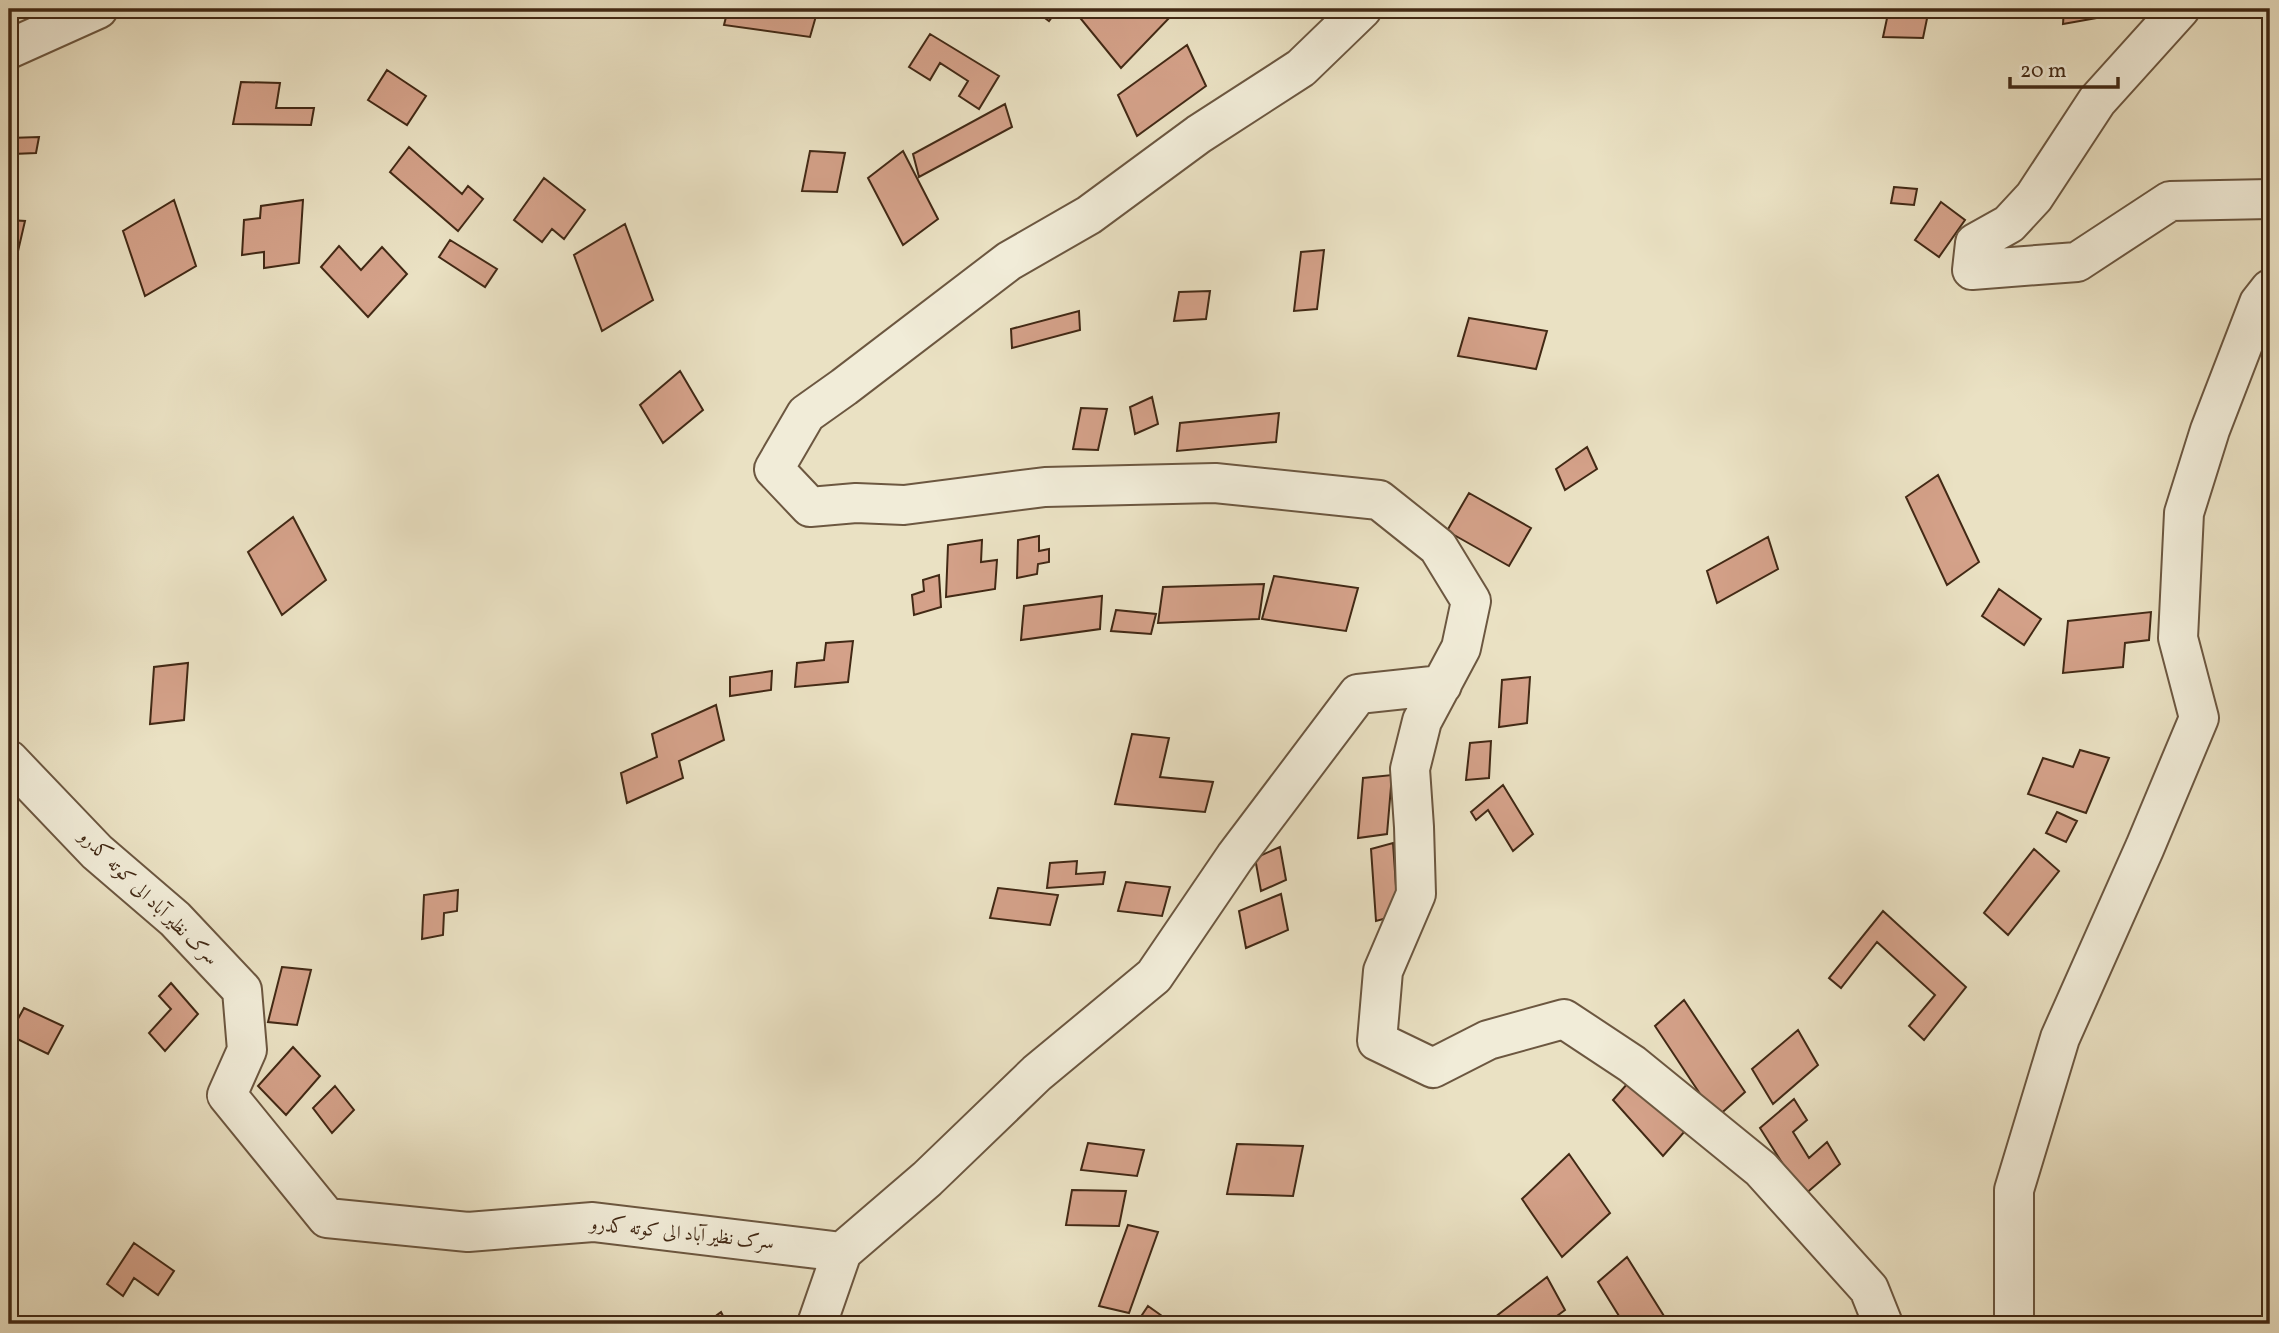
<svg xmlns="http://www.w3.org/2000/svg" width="2279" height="1333" font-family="Vollkorn,Amiri,serif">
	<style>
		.building { fill: #d4a189; stroke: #422915; stroke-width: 2 }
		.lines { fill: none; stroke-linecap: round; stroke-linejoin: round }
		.minor-casing { stroke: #6c5740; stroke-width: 42 }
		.minor { stroke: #f1ecd8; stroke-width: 38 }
		.labels { text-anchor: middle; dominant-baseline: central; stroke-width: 6; stroke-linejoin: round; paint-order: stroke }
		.street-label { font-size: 19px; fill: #422915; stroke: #f1ecd8 }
	</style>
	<rect width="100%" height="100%" fill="#eae1c3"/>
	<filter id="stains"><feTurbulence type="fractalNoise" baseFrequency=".00286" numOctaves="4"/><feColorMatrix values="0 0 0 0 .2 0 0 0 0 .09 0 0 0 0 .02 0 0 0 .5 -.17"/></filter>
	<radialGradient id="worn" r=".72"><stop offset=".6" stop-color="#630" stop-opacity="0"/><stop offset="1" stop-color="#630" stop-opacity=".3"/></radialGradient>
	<path class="building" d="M728,9H818L810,37L724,25Z
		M1033,9H1058L1049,21Z
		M1090,9H1169L1173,14L1121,68L1081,19Z
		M1889,9H1929L1923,38L1883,37Z
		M2064,9H2147L2063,24Z
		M930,34L999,76L979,109L959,96L968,81L940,63L930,80L909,67Z
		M1187,45L1206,86L1137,136L1118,95Z
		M387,70L426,96L407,125L368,100Z
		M241,82L280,83L276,108H314L311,125L233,124Z
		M1005,104L1012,127L919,177L913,154Z
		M39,137L36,153L13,154L9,184V138Z
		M409,147L462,194L468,186L483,199L458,231L390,172Z
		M810,151L845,153L837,192L802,191Z
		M903,151L938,219L903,245L868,178Z
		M544,178L585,210L564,239L552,229L542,242L514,220Z
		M1894,187L1917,189L1914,205L1891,203Z
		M174,200L196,266L145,296L123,231Z
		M303,200L299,263L264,268V252L242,255L244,220L260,218L261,206Z
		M1941,202L1965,220L1939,257L1915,240Z
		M9,220L25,221L12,277H9Z
		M625,224L653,300L602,331L574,255Z
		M450,240L497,269L485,287L439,257Z
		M339,246L361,270L382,247L407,274L368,317L321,267Z
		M1324,250L1317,309L1294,311L1301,252Z
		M1210,291L1206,319L1174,321L1179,292Z
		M1079,311L1080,330L1012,348L1011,329Z
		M1469,318L1547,331L1536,369L1458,356Z
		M680,371L703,410L663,443L640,405Z
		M1152,397L1158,424L1135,434L1130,407Z
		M1081,408L1107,409L1098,450L1073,449Z
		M1279,413L1276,442L1177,451L1180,423Z
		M1587,447L1597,469L1565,490L1556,469Z
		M1938,475L1979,562L1947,585L1906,497Z
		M1469,493L1531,528L1509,566L1447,531Z
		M293,517L326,580L282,615L248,552Z
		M1039,536V551L1049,549V562L1038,564L1037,574L1017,578L1018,540Z
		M1768,537L1778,569L1717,603L1707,571Z
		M982,540L981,562L997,560L995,589L946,597L948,545Z
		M939,575L941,607L914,615L912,595L924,591L923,580Z
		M1274,576L1358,588L1346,631L1262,619Z
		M1264,584L1259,619L1158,623L1163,587Z
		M1999,589L2041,619L2024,645L1982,616Z
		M1102,596L1100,629L1021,640L1024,606Z
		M1116,610L1156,614L1151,634L1111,631Z
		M2151,612L2149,640L2125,643L2123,667L2063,673L2068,621Z
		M853,641L848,682L795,687L797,663L824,660L826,643Z
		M188,663L184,720L150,724L154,667Z
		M772,671L771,690L730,696V677Z
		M1530,677L1527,723L1499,727L1502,680Z
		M716,705L724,740L679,761L683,778L627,803L621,773L657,757L652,734Z
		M1132,734L1169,738L1160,777L1213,782L1205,812L1115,804Z
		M1491,741L1489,778L1466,780L1470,743Z
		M2080,750L2109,758L2086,813L2028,794L2043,758L2073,767Z
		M1392,775L1387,834L1358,838L1363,778Z
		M1503,785L1533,834L1513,851L1488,810L1476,820L1471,812Z
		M2057,812L2077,821L2066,842L2046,833Z
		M1393,843L1398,915L1376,921L1371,849Z
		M1280,847L1286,880L1261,891L1255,858Z
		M2034,849L2059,871L2008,935L1984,913Z
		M1077,861L1076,874L1105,872L1103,884L1047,888L1050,863Z
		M1126,882L1170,887L1162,916L1118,911Z
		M998,888L1058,895L1050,925L990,918Z
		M458,890L457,911L444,913L443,935L422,939L424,895Z
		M1281,894L1288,930L1246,948L1239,911Z
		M1883,911L1966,987L1924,1040L1909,1026L1935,995L1877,942L1841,988L1829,978Z
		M282,967L311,970L297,1025L268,1022Z
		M171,983L198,1014L165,1051L149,1033L171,1009L159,996Z
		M1684,1000L1745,1092L1716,1118L1655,1026Z
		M24,1008L63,1026L48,1054L9,1035Z
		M1798,1030L1818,1065L1773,1104L1752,1069Z
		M293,1047L320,1076L286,1115L258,1086Z
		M1635,1075L1685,1131L1663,1156L1613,1100Z
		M335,1086L354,1110L332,1133L313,1108Z
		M1794,1099L1807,1120L1793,1132L1809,1158L1827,1142L1840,1164L1803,1196L1760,1128Z
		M1088,1143L1144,1150L1137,1176L1081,1170Z
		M1237,1144L1303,1146L1293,1196L1227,1194Z
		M1569,1154L1610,1213L1562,1257L1522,1199Z
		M1072,1190L1126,1191L1119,1226L1066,1225Z
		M1128,1225L1158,1232L1129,1313L1099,1306Z
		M134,1243L174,1271L158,1295L134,1278L123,1296L107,1284Z
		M1627,1257L1669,1324H1624L1598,1282Z
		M1547,1277L1565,1310L1546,1324H1486Z
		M1148,1306L1169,1321L1167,1324H1136Z
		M721,1312L727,1324H705Z"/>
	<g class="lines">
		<g class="minor-casing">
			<path id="minor" d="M1362,9L1301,68L1199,134L1089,215L1009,261L844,387L806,414L774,469L810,507L856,503L904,505L1045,487L1215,483L1379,500L1438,547L1471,601L1461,648L1422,721L1410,769L1414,827L1416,894L1383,971L1377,1041L1433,1068L1488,1040L1564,1019L1632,1064L1761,1169L1869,1289L1883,1324
				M2180,9L2097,101L2034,197L2009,224L1975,243L1972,270L2077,262L2170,201L2270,199
				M9,49L98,9
				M9,760L97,852L175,919L242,990L247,1050L227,1095L327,1218L468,1232L593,1222L842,1252L817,1324
				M842,1252L927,1179L1037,1073L1154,976L1235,857L1358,694L1442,685
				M2014,1324V1190L2060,1038L2145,847L2199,718L2178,638L2184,513L2210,430L2259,303L2270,289"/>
		</g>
		<use href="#minor" class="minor"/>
	</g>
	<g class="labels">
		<g class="street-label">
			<text transform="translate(148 898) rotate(44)">سرک نظیر آباد الی کوته کدرو</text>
			<text transform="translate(682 1234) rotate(6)">سرک نظیر آباد الی کوته کدرو</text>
		</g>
	</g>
	<rect width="2279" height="1333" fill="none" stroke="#eae1c3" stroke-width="35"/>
	<rect x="10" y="10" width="2258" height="1312" fill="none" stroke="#422915" stroke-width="3.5"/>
	<rect x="18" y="18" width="2244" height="1298" fill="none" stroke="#422915" stroke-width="2"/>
	<path d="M2010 77v10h108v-10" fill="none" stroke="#422915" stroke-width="3.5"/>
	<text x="2020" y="77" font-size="21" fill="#422915" stroke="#f1ecd8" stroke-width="5" paint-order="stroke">20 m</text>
	<rect width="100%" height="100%" filter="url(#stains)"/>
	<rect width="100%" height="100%" fill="url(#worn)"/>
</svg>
